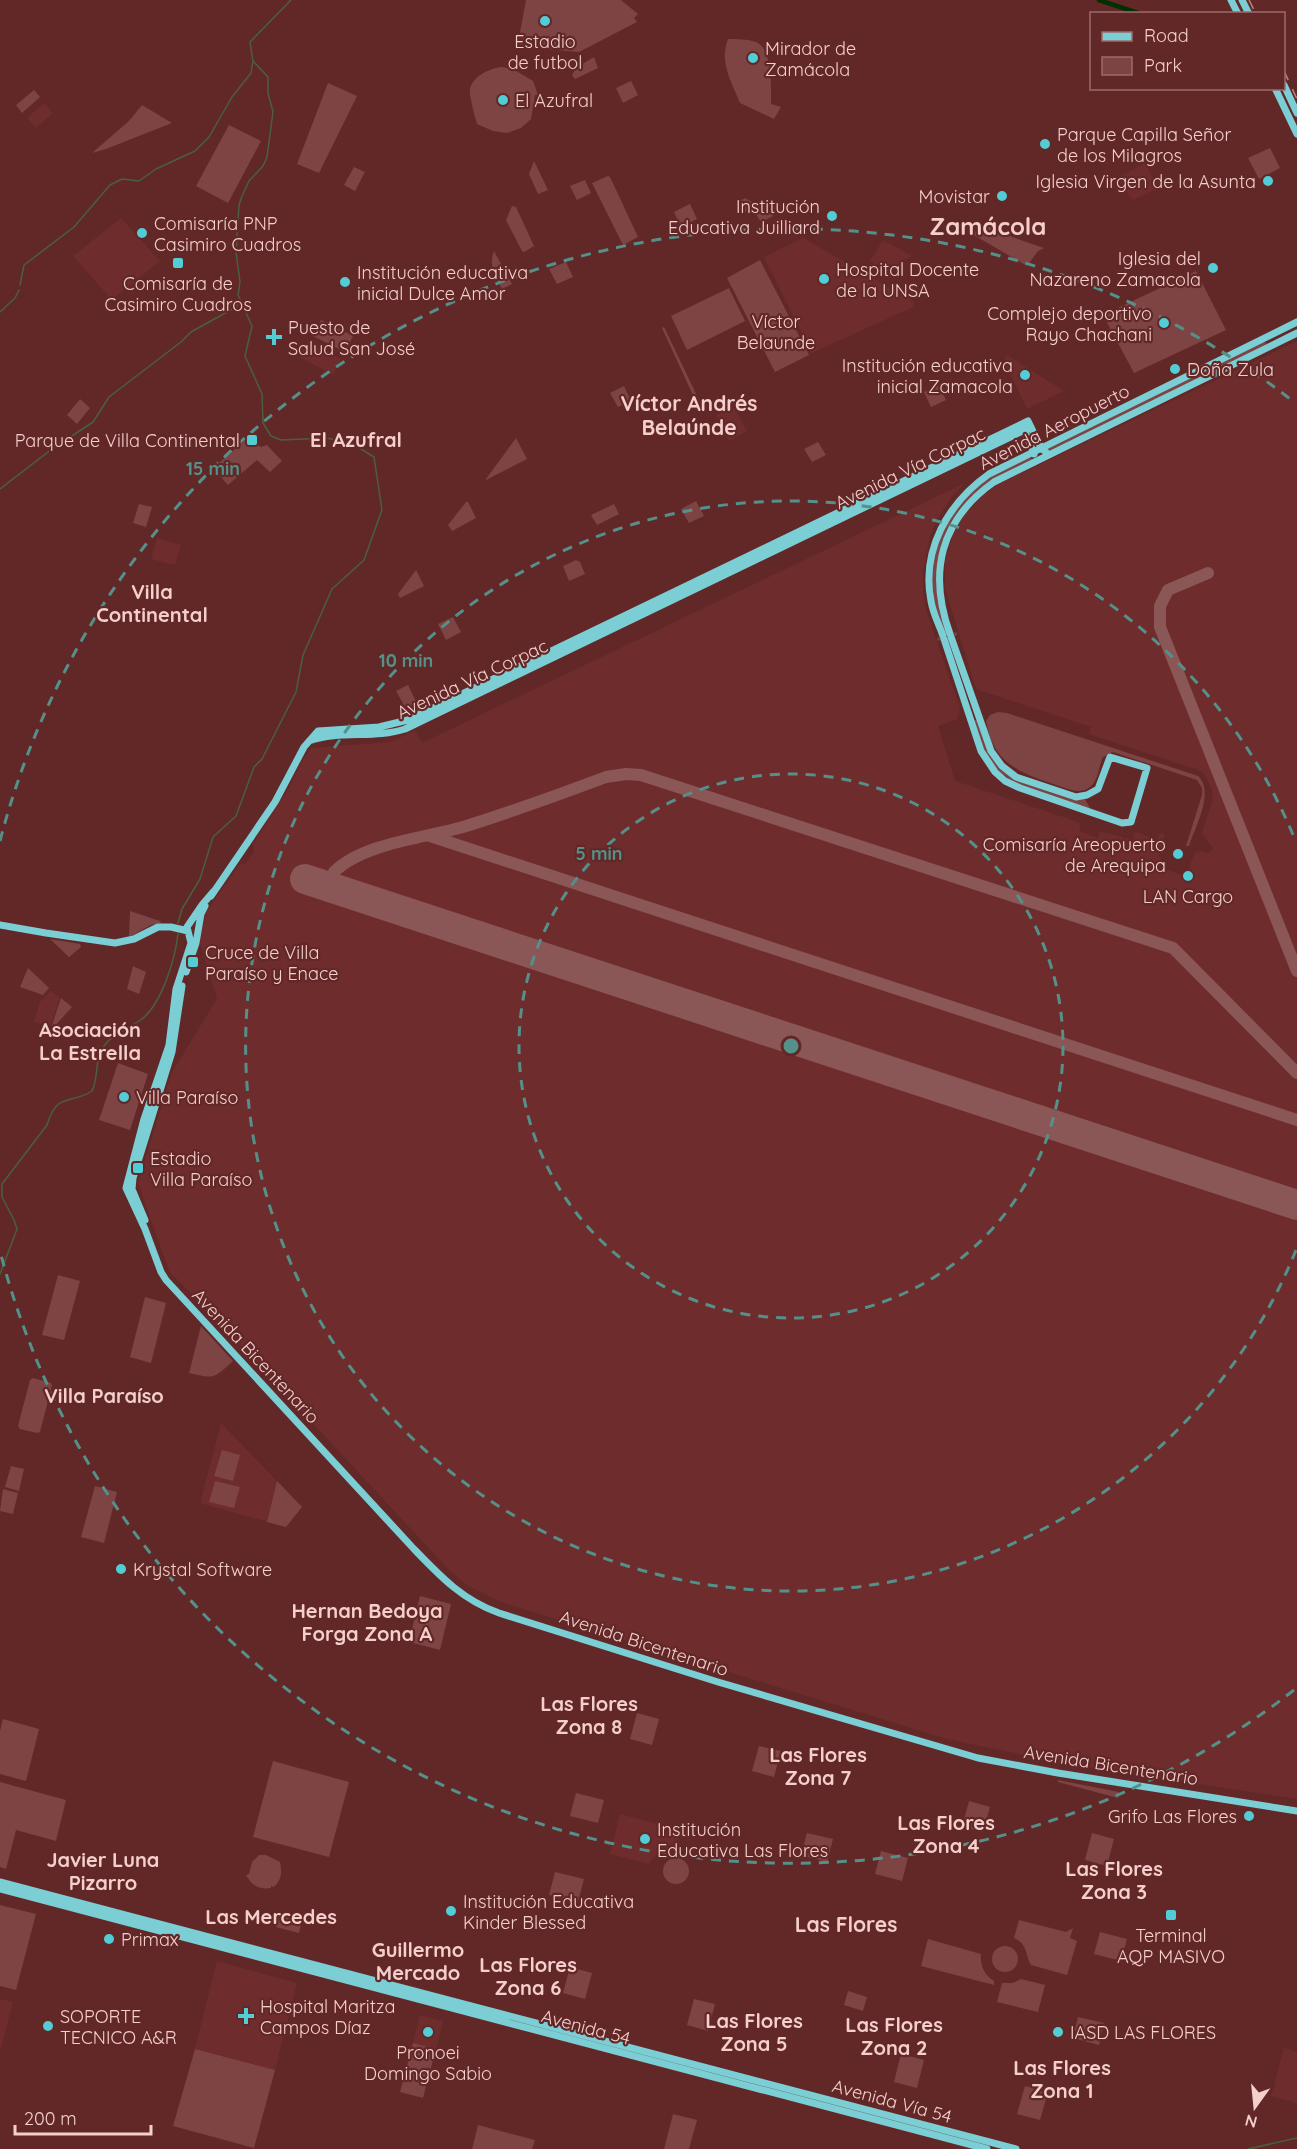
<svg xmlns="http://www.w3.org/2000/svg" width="1297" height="2149" font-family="Quicksand,sans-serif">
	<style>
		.built { fill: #6f2c2c }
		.green { fill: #7d4443 }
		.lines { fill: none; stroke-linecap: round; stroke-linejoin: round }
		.stream { stroke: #49603d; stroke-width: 1.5 }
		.canal { stroke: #003000; stroke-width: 4.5 }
		.taxiway { stroke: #8a5656; stroke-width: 12 }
		.runway { stroke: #8a5656; stroke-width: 30 }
		.major-tunnel { stroke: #784141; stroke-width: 7; stroke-dasharray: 7 3.5; stroke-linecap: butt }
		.major { stroke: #7bced4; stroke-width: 7 }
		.rail { stroke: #b38483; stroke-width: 1.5; stroke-dasharray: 10 10; stroke-linecap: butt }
		.ring { fill: none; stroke: #54918a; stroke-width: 3; stroke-dasharray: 10 8 }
		.poi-dot { fill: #52ccd5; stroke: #622828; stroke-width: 2 }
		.labels { text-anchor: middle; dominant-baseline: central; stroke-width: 4.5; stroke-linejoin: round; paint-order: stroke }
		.poi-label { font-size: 18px; fill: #f4cfcc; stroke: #622828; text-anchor: start }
		.park-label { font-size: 18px; fill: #facecb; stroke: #622828 }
		.street-label { font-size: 18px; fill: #f4cfcc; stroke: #622828 }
		.neighbourhood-label { font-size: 20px; font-weight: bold; fill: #f4cfcc; stroke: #622828 }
		.quarter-label { font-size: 21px; font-weight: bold; fill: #f4cfcc; stroke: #622828 }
		.district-label { font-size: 24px; font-weight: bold; fill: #f4cfcc; stroke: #622828 }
		.centre { fill: #54918a; stroke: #622828; stroke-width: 3 }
		.ring-label { font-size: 18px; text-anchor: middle; font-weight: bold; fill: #54918a; stroke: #622828; stroke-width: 4.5; stroke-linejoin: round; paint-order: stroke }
	</style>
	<rect width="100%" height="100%" fill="#622828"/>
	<path class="built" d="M44,103L53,113L36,128L27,118Z
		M1145,163L1158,188L1133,200L1115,179Z
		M121,218L160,261L112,300L73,256Z
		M803,238L913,301L914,303L913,307L812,353L764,257Z
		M883,240L912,256L886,270L870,261Z
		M1297,341V1799L1062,1763L947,1739L501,1602L467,1585L451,1572L217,1320L169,1271L138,1183L172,1072L217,999L199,939L207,911L239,865L245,864L254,852L253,844L289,788L302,761L311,748L391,742L415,730L422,743L965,483L952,496L936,522L930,536L923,574V594L927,613L960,708L957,719L938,726L955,781L1081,823L1079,831L1098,838L1100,831L1133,840L1135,832L1157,840L1160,833L1165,834L1163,841L1166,842L1162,854L1159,853L1158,856L1162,858L1160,863L1156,864L1155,866L1186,876L1195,852L1198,853V851L1208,853L1213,849L1202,833L1213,798L1212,790L1206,776L1199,770L1186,766L1089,734L1091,727L976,689L945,588V561L954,532L963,517L983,495L1001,483Z
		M307,342L341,359L333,375L299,357Z
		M1007,355L1064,391L1027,409L1004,360Z
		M733,406L747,431L729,441L716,415Z
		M157,538L181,545L175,565L151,559Z
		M51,991L60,998L50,1027L34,1022L40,1002Z
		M221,1423L302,1507L286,1527L200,1503Z
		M620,1814L680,1830L675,1849L661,1851L652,1859L649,1864L610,1854Z
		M217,1961L297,1983L275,2070L195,2049Z
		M0,1999L13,2002L0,2052Z
		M420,2015L443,2021L436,2049L413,2043Z
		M1284,2048L1297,2052V2103L1271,2096Z"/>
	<path class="green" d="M526,0H621L638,14L634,18L637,22L579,52L522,47L518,43Z
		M728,39C737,39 747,39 756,42C773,49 771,88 771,104L781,107L774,119L740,103C731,81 719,62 728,39Z
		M594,57L598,68L575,79L572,75L576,68Z
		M502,67L513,69L533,81L538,95H535L531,119L521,128L507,133L493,131L477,124C475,116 469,97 470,89C473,76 490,68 502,67Z
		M631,81L638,95L623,103L616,88Z
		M328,83L357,96L319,173L297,164Z
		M34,90L40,97L22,113L16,105Z
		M142,105L172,123L106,149L92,153L129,121Z
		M229,125L261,141L228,203L196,186Z
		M1270,148L1280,168L1259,179L1248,158Z
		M534,161L548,190L538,194L529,174Z
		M354,167L365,172L355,191L344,185Z
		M608,176L610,177L638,237L623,245L592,183Z
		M585,180L591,193L577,200L570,186Z
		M745,198L773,214V216L761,222L753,210L740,214L736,203Z
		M690,204L697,219L681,227L674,212Z
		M512,206L516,207L534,246L524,252L522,251L506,220Z
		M993,221L1012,237L1044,248L1038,251L1027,266L972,234Z
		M494,251L512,284L502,289C496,276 488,266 494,251Z
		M760,260L809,355L775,372L727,278Z
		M566,262L573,277L557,284L549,269Z
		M1196,271L1226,330L1134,373L1103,315Z
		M729,288L745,321L687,350L671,316Z
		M321,320L353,336L345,352L313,336Z
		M664,327L701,404L698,406L662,328Z
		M1263,342L1267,343L1265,345L1049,452L1048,451L1047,448Z
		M939,385L946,400L931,407L924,392Z
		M624,386L631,401L618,407L610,393Z
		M80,399L90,408L77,424L67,415Z
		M516,438L527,459L486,480V479Z
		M247,439L261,447L267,445L282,461L270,472L257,460L228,485L213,468Z
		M818,442L826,455L812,462L804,449Z
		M1030,457L1033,460C1016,468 999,475 984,486C933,523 928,579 948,634L944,635C938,618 932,600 931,582C931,539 955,501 989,477C1002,469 1017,463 1030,457Z
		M696,501L704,516L689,523L681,509Z
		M466,502H468L476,518L452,531L448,525Z
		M139,504L152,507L146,527L133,523Z
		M614,504L619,514L597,525L591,515Z
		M576,560L580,562L585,574L569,581L563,566Z
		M416,570L424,586L400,598L398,594Z
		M453,617L461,632L446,640L438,624Z
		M408,685L420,710L410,716L396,691Z
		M998,712L1007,713L1198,776C1215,792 1195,827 1189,846H1186L1202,795V788L1197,780L1113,752L1103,757C1098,767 1099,783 1087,789C1077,794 1066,788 1056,785C1019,772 993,764 986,721L990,715Z
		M974,720H977L1003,771L1013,778L1085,799L1091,810C1054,797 1008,791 986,755C980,745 978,731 974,720Z
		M130,911L160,921L161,923L151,925L129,937Z
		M50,939L80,944L81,947L69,957Z
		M133,966L146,972L139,994L127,989Z
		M28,968L49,988L43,995L20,987Z
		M61,998L72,1007L53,1028H51Z
		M118,1063L148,1074L130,1130L99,1120Z
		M58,1275L80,1281L64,1340L42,1335Z
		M145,1297L166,1303L151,1363L130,1357Z
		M201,1326L233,1361C213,1379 215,1379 189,1373Z
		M33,1378L51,1383L52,1385L40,1432L37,1433L20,1429L18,1426L30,1380Z
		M222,1450L240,1455L233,1481L214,1476Z
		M11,1466L24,1469L19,1491L5,1487Z
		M215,1481L240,1487L234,1508L209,1502Z
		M277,1481L302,1507L286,1527L267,1522Z
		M95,1486L117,1492L104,1543L81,1537Z
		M3,1489L18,1493L13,1514L0,1511Z
		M420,1596L451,1604L440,1650L409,1642Z
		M637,1713L659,1719L652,1745L630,1739Z
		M3,1719L39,1729L26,1781L0,1774V1731Z
		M759,1746L781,1751L774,1777L752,1771Z
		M273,1761L349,1782L329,1857L253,1837Z
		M1058,1780L1119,1792L1118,1798L1058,1782Z
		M0,1782L66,1800L56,1841L16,1830L6,1869L0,1867Z
		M576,1793L604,1800L598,1823L570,1816Z
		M969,1801L990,1807L983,1832L962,1827Z
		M807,1833L833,1839L827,1862L801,1855Z
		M1092,1833L1114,1839L1107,1866L1085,1860Z
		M881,1851L908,1858L902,1881L875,1874Z
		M259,1855H266L280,1862C282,1873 282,1879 274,1887L271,1886V1888C260,1890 252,1886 246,1875L249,1874L252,1862Z
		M663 1871a13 13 0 1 1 26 0a13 13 0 1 1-26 0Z
		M555,1872L584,1879L578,1902L549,1895Z
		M0,1905L36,1914L16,1990L0,1986Z
		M279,1914L302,1920L299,1933L276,1927Z
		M1019,1920L1066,1932L1073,1928L1070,1938L1077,1941L1067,1975L1031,1965C1025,1955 1028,1944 1014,1938Z
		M1100,1932L1127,1939L1121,1961L1094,1954Z
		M928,1939L981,1954C980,1966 984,1974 994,1981V1985L921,1966Z
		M992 1959a13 13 0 1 1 26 0a13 13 0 1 1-26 0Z
		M570,1967L592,1973L585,1999L563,1993Z
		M1021,1979L1045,1985L1038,2012L997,2002L1002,1983H1013Z
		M848,1991L867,1997L863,2011L844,2005Z
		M694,1999L715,2004L708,2031L687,2025Z
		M1078,2017L1104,2023L1099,2045L1073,2038Z
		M413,2043L436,2049L423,2098L400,2092Z
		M195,2049L275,2070L254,2148L173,2126Z
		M901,2054L924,2060L917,2088L894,2082Z
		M1025,2086L1048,2092L1040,2120L1017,2114Z
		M673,2114L697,2120L689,2149H664Z
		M478,2125L535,2140L532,2149H472Z"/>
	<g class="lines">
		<path class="stream" d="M20,285L24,265L74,227L110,185L122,179L139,181L156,169L195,151L209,137L232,97L251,73L253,61L250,42L291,0
			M0,312L15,298L19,290
			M0,489L52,449L93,422L109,397L181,342L191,332L236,307L240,300
			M178,923L182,909L200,879L213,837L236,816L254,767L262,759L296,692L303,655L332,589L364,560L382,510L374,457L351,443L326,438L281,440L271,436L263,423L262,394L245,356L252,326L238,295L240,282L236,252L239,205L242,196L249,181L263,166L267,157L273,112L268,93V77L253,61
			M0,1274L17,1229L14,1220L2,1197V1184L47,1125C57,1091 71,1105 92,1091C99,1077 94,1060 104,1046C112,1034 130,1028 142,1019C162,1003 175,959 178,934
			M1248,2149L1297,2138"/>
		<path class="canal" d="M1099,0L1141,14"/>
		<path class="taxiway" d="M1208,573L1168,590L1160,606V627L1297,971
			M430,836L1297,1120
			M340,890L332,881L334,872C363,843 425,838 463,827C511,812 558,795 606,777L626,774L641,775L1173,948L1297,1073"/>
		<path class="runway" d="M305,879L1297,1205"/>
		<path class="major-tunnel" d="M953,633L954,636
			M940,637L941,640"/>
		<path class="major" d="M1231,0L1238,14
			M1242,0L1249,14
			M1284,85L1297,113
			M1275,88L1297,134
			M1023,426L1034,454
			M950,634C928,573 940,520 994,482L1297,333
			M943,636C939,624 933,614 931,601C921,550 948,503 989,474L1297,322
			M944,639L981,751L995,772L1005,781L1020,788L1122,823L1131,822L1147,768L1110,757L1098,789L1087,795L1076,797L1016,777L1002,766L991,751L951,637
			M309,741C340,730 374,739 405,729L1031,427
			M213,892L202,905L187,927L191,943L176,989L169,1045L144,1119L126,1188L145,1229L161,1272L166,1280L413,1548C439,1575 462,1600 499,1613L718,1682L978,1758L1058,1773L1297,1811
			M211,896L275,802L304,747L318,731L379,727L408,720L1028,421L1041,448L1046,452V456
			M0,925L46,933L115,943L134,939L158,927H171L188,931
			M186,972L196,943L201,914L205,906
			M145,1220L132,1189L133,1178L172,1052L182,986
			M0,1882L1016,2149
			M0,1889L987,2149"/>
		<path class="rail" d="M1249,0L1256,14
			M1284,71L1297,99"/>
	</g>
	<g class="ring">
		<circle cx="791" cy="1046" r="272"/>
		<path d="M1296 1250A545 545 0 1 1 1296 842"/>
		<path d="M1294 1690A817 817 0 0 1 0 1251M0 841A817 817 0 0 1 1294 402"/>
	</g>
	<g class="poi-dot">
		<circle cx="545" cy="21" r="6"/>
		<circle cx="753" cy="58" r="6"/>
		<circle cx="503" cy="100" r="6"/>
		<circle cx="1045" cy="144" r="6"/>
		<circle cx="1268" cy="181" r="6"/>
		<circle cx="1002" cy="196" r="6"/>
		<circle cx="832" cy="216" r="6"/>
		<circle cx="142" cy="233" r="6"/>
		<rect x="172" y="257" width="12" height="12" rx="3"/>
		<circle cx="1213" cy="268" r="6"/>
		<circle cx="824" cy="279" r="6"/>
		<circle cx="345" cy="282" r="6"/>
		<circle cx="1164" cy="323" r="6"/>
		<path d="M271 328h6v6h6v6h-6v6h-6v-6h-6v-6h6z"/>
		<circle cx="1175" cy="369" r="6"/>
		<circle cx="1025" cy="375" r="6"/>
		<rect x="246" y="434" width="12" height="12" rx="3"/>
		<circle cx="1178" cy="854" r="6"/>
		<circle cx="1188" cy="876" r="6"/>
		<rect x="187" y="956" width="12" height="12" rx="3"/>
		<circle cx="124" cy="1097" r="6"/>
		<rect x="132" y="1162" width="12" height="12" rx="3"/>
		<circle cx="121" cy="1569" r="6"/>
		<circle cx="1249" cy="1816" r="6"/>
		<circle cx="645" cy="1839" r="6"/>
		<circle cx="451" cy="1911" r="6"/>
		<rect x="1165" y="1909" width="12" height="12" rx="3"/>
		<circle cx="109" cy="1939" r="6"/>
		<path d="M243 2007h6v6h6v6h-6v6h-6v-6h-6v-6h6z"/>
		<circle cx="48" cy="2026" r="6"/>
		<circle cx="428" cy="2032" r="6"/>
		<circle cx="1058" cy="2032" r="6"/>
	</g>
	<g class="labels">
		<g class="poi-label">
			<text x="545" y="41" text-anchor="middle">Estadio<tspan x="545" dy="21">de futbol</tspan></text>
			<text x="765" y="48">Mirador de<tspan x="765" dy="21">Zamácola</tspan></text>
			<text x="515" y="100">El Azufral</text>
			<text x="1057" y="134">Parque Capilla Señor<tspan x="1057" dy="21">de los Milagros</tspan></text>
			<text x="1256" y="181" text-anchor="end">Iglesia Virgen de la Asunta</text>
			<text x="990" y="196" text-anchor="end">Movistar</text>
			<text x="820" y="206" text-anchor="end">Institución<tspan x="820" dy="21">Educativa Juilliard</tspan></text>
			<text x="154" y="223">Comisaría PNP<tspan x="154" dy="21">Casimiro Cuadros</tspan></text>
			<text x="1201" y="258" text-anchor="end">Iglesia del<tspan x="1201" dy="21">Nazareno Zamacola</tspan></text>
			<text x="836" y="269">Hospital Docente<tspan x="836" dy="21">de la UNSA</tspan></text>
			<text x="357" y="272">Institución educativa<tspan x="357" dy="21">inicial Dulce Amor</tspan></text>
			<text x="178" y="283" text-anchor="middle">Comisaría de<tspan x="178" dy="21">Casimiro Cuadros</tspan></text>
			<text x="1152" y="313" text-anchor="end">Complejo deportivo<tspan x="1152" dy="21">Rayo Chachani</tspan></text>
			<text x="288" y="327">Puesto de<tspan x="288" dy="21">Salud San José</tspan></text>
			<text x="1013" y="365" text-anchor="end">Institución educativa<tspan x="1013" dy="21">inicial Zamacola</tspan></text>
			<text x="1187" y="369">Doña Zula</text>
			<text x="240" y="440" text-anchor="end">Parque de Villa Continental</text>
			<text x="1166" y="844" text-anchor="end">Comisaría Areopuerto<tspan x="1166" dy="21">de Arequipa</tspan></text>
			<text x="1188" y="896" text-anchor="middle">LAN Cargo</text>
			<text x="205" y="952">Cruce de Villa<tspan x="205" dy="21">Paraíso y Enace</tspan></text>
			<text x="136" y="1097">Villa Paraíso</text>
			<text x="150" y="1158">Estadio<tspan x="150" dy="21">Villa Paraíso</tspan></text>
			<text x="133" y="1569">Krystal Software</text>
			<text x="1237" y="1816" text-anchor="end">Grifo Las Flores</text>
			<text x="657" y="1829">Institución<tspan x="657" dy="21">Educativa Las Flores</tspan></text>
			<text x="463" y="1901">Institución Educativa<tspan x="463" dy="21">Kinder Blessed</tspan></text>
			<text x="1171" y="1935" text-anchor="middle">Terminal<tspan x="1171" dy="21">AQP MASIVO</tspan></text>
			<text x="121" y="1939">Primax</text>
			<text x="260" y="2006">Hospital Maritza<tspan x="260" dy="21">Campos Díaz</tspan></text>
			<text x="60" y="2016">SOPORTE<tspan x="60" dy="21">TECNICO A&amp;R</tspan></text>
			<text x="1070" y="2032">IASD LAS FLORES</text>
			<text x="428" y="2052" text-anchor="middle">Pronoei<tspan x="428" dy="21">Domingo Sabio</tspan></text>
		</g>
		<g class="park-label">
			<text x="776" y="321">Víctor<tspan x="776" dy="21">Belaunde</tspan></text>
		</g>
		<g class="street-label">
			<text transform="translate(1054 427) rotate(-27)">Avenida Aeropuerto</text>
			<text transform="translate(910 468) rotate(-26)">Avenida Vía Corpac</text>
			<text transform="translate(472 679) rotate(-25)">Avenida Vía Corpac</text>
			<text transform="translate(256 1356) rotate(47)">Avenida Bicentenario</text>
			<text transform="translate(644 1643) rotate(18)">Avenida Bicentenario</text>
			<text transform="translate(1111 1765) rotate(9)">Avenida Bicentenario</text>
			<text transform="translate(586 2027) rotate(15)">Avenida 54</text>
			<text transform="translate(892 2101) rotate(15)">Avenida Vía 54</text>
		</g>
		<g class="neighbourhood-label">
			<text x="356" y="439">El Azufral</text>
			<text x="152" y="591">Villa<tspan x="152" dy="23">Continental</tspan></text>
			<text x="90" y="1029">Asociación<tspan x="90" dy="23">La Estrella</tspan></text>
			<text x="104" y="1395">Villa Paraíso</text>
			<text x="367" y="1610">Hernan Bedoya<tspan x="367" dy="23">Forga Zona A</tspan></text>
			<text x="589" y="1703">Las Flores<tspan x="589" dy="23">Zona 8</tspan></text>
			<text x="818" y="1754">Las Flores<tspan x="818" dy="23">Zona 7</tspan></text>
			<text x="946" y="1822">Las Flores<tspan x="946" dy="23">Zona 4</tspan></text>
			<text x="103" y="1859">Javier Luna<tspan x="103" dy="23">Pizarro</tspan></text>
			<text x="1114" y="1868">Las Flores<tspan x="1114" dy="23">Zona 3</tspan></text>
			<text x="271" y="1916">Las Mercedes</text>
			<text x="418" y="1949">Guillermo<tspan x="418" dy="23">Mercado</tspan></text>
			<text x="528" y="1964">Las Flores<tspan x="528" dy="23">Zona 6</tspan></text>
			<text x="754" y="2020">Las Flores<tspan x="754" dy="23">Zona 5</tspan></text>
			<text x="894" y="2024">Las Flores<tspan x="894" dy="23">Zona 2</tspan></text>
			<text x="1062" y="2067">Las Flores<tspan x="1062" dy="23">Zona 1</tspan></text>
		</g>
		<g class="quarter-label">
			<text x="689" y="403">Víctor Andrés<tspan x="689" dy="24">Belaúnde</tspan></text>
			<text x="846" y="1924">Las Flores</text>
		</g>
		<g class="district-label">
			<text x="988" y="226">Zamácola</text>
		</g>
	</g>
	<circle cx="791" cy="1046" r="9" class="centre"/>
	<g class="ring-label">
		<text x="213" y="475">15 min</text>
		<text x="406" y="667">10 min</text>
		<text x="599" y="860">5 min</text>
	</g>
	<rect x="1090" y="12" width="195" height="78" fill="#622828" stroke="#9c6b6a" stroke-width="1.5"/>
	<rect x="1102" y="32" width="30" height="9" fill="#7bced4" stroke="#9c6b6a" stroke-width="1.5"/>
	<text x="1144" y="42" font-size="18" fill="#f4cfcc">Road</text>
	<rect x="1102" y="57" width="30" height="18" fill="#7d4443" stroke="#9c6b6a" stroke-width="1.5"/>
	<text x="1144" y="72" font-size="18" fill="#f4cfcc">Park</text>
	<g transform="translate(1255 2107) rotate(195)" stroke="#622828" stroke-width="4.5" paint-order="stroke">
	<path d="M0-4.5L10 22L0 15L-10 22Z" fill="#f4cfcc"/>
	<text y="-9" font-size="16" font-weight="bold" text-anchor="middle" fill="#f4cfcc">N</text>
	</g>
	<path d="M15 2125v9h136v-9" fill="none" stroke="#f4cfcc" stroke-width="3"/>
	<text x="24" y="2125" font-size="18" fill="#f4cfcc" stroke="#622828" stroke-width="4.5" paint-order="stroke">200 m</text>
</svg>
